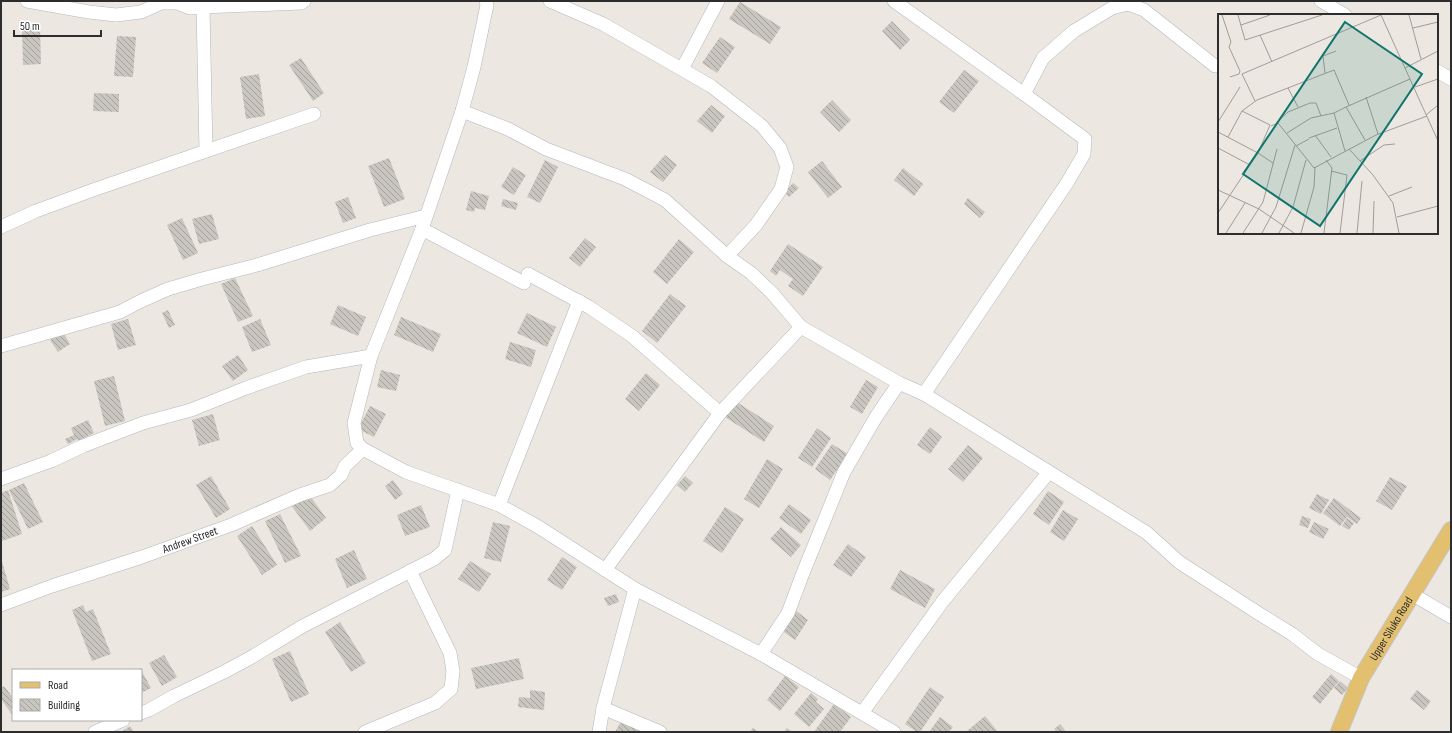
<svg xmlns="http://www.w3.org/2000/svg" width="1452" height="733" font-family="'Sofia Sans Condensed',sans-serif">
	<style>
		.building { fill: url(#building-back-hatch) }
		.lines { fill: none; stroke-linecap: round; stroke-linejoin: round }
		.minor-casing { stroke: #b4b7bf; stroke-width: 14 }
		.major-casing { stroke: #c4c4c4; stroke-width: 18 }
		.minor { stroke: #fff; stroke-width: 13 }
		.major { stroke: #e3c070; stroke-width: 16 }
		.labels { text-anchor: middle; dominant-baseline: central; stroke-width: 4; stroke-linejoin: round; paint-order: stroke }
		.street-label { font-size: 12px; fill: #2d2d2d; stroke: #fff }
		.inset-road { fill: none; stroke: #a09d99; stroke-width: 1 }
		.view { fill: #0f766e; fill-opacity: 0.15; stroke: #0f766e; stroke-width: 2 }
		.inset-edge { fill: none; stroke: #2d2d2d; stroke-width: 2 }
	</style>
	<defs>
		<pattern id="building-back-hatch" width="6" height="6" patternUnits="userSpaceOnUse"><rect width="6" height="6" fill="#c9c5bf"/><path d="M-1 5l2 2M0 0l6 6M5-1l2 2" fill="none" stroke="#a4a09c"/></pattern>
	</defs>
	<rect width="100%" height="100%" fill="#ede7e1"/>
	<path class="building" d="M740,2L781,27L770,44L729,19Z
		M892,21L910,40L900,50L882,31Z
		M40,27L41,64L23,65L22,28Z
		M117,36L136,37L133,77L114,76Z
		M720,37L735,47L717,73L702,63Z
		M301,58L324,93L313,101L289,65Z
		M964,70L979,81L954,113L939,102Z
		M259,74L265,116L246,119L240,77Z
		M94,93L119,94V112L93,111Z
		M832,100L851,120L839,132L820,112Z
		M711,105L725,116L712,133L697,121Z
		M665,155L677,165L663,182L650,172Z
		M389,158L405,199L384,207L368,166Z
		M545,160L558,167L540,203L527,197Z
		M822,161L842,187L828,198L808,172Z
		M513,167L526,175L514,195L501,187Z
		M903,168L923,184L914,196L894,180Z
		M793,183L799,188L789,197L784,192Z
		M471,191L489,196L485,210L475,208L474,212L466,210Z
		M348,197L356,218L343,223L335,202Z
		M968,198L985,212L980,218L964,204Z
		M503,199L518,203L516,210L501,206Z
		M212,214L219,239L199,244L192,219Z
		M182,218L198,253L183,260L167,225Z
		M585,238L596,247L580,267L569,258Z
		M679,239L694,252L667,284L653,272Z
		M788,244L823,267L803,296L788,286L793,279L780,270L776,276L770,271Z
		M235,278L253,316L238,322L221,284Z
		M670,294L686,306L657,343L642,331Z
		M338,305L366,317L358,336L330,324Z
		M168,310L175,325L169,328L162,313Z
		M527,313L556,327L547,347L517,333Z
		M401,317L441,334L433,352L394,335Z
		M128,319L136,345L118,350L111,324Z
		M260,319L271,345L252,352L242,327Z
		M63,332L70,344L58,352L50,340Z
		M510,342L536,350L531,367L505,359Z
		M238,355L248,370L233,381L222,366Z
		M381,370L400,375L396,391L377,387Z
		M646,373L660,385L639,411L625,399Z
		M114,376L125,421L105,426L94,381Z
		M866,380L878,387L862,414L850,407Z
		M735,401L774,426L764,442L725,417Z
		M370,406L386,414L374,437L358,429Z
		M213,414L220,440L199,446L192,420Z
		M88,420L94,433L78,441L77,439L68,444L65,439L74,435L71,428Z
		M930,427L942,437L930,454L917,445Z
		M817,428L831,438L812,467L798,458Z
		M832,444L848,454L830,480L815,469Z
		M968,445L983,458L963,482L948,469Z
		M767,459L783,469L759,508L744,499Z
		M211,476L230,509L216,518L196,485Z
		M685,476L693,483L685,492L677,485Z
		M1390,477L1407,486L1392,510L1376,501Z
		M393,480L403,494L395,500L385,486Z
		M24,483L43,522L28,529L9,490Z
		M8,490L22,534L2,541L1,493Z
		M1048,491L1064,502L1049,525L1033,514Z
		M308,493L326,518L310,531L291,505Z
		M1317,494L1329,500L1321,514L1309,508Z
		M1334,498L1361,518L1357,524L1347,517L1340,526L1323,513Z
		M789,504L811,520L801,534L779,518Z
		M421,505L430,527L405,536L397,515Z
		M725,507L744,519L722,553L703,541Z
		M1063,510L1078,519L1064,541L1050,532Z
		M280,514L301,556L285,563L265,521Z
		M1302,516L1311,519L1308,528L1299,525Z
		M1347,518L1354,523L1349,530L1342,526Z
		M493,522L510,526L501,562L484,558Z
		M1314,522L1329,529L1323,539L1309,532Z
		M252,526L277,565L262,575L237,536Z
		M781,527L801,545L791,557L770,539Z
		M848,544L866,557L851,577L833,565Z
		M354,550L367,579L347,588L335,559Z
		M562,557L577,567L562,590L547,580Z
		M1,558L10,589L1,592Z
		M470,561L491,574L479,592L458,579Z
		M900,570L935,589L925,608L890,589Z
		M616,594L619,602L608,606L604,598Z
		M83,605L86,612L93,609L111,654L92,661L72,610Z
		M795,610L808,620L795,640L781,630Z
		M340,622L366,663L351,672L325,632Z
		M290,651L309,694L291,702L272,659Z
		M164,655L177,677L162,686L149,663Z
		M519,658L524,679L476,689L471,668Z
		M140,668L151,688L141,693V670H137Z
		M1331,674L1339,681L1320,704L1312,697Z
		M785,676L799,687L780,711L767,700Z
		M1340,681L1348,688L1342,695L1334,688Z
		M4,686L13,698V716L1,699V688Z
		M930,687L944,697L920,732H917L905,724Z
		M530,690L545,692L544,710L518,707L519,697L530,698Z
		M1417,690L1431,701L1424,710L1410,699Z
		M811,693L818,699L816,702L824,709L809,727L794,714Z
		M834,704L851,717L840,732H814Z
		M985,716L998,732H968L967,731Z
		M940,717L953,727L949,732H929Z
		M622,720L641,732H615Z
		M1060,724L1065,730L1063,732H1057L1054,729Z
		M130,726L134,732H121Z
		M753,728L759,732H750Z
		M787,728L792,732H784Z"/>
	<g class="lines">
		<g class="minor-casing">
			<g id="minor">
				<path d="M27,1L89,12L116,15L141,12L161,3H177L190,8L203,7V1"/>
				<path d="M486,1L487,5L474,67L462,111L422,229L371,356L354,423L357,443L363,449L406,472L499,505L537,526L635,589L761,654L894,732"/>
				<path d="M550,1L603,24L711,86L762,126L780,148L787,167L781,189L756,225L727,256"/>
				<path d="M894,1L1024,94L1085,139L1084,154L1067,183L924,394"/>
				<path d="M1321,1L1345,15"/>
				<path d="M682,69L718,1"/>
				<path d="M1437,71L1451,79"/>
				<path d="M1024,94L1043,58L1074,31L1112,8L1128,4L1144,10L1215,66"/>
				<path d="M462,111L508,129L546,149L625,179L665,200L727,256L751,273L772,293L801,327L899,383"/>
				<path d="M206,151L203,7L301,3L304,1"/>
				<path d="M1,227L36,211L93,190L314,114"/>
				<path d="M422,229L524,283"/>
				<path d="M528,274L589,307L632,336L720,413"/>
				<path d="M1,346L120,312L141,301L168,289L202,279L257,265L370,230L426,216"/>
				<path d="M1,479L51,461L83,446L143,423L191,410L246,388L306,367L371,356"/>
				<path d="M499,505L579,301"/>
				<path d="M605,570L720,413L801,327"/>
				<path d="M1412,594L1451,617"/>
				<path id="s1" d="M1,605L52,586L142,557L231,525L300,495L330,485L341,475L345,466L363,449"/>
				<path d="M761,654L788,613L803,573L844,472L876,417L899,383L924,394L1147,533L1179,562L1258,613L1292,634L1318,654L1361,678"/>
				<path d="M603,708L660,732"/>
				<path d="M141,713L149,710L174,696L224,672L250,658L303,626L434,559L445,550L458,490"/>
				<path d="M862,713L943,601L1049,472"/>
				<path d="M95,732L123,720"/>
				<path d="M365,732L435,703L451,689L453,671L450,653L410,571"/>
				<path d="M599,732L603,708L635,589"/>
			</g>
		</g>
		<g class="major-casing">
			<g id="major">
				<path id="s2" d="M1339,732L1361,678L1451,530"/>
			</g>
		</g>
		<use href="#minor" class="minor"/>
		<use href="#major" class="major"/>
	</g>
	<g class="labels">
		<g class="street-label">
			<text stroke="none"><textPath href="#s1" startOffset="200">Andrew Street</textPath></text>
			<text stroke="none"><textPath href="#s2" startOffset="116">Upper Siluko Road</textPath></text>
		</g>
	</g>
	<g transform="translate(1218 14)">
		<rect width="220" height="220" fill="#ede7e1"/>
		<path class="inset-road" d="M4,1L13,28L11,33L22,57L21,60L12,63M20,1L27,26L104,1M163,1L220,127M191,1L203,45M23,11L52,1M195,14L220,8M42,21L54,48M187,54L220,37M107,59L105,42L118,37M197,73L220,65M70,74L80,93M148,83L160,120M37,87L24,60L163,1M24,97L39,86L116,56L131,91M116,99L127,137M208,101L220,91M0,108L22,73M58,109L70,98L92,89H98L103,102M53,112L60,109L96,154L158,121L209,102M0,118L40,139L0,199M69,119L93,104L116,99L128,93M97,121L113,143M10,123L24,97L52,111L40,139L55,149M91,124L119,114M147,126L128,93L192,65M78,132L91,125M0,134L32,151M131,135L155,161L175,189L181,219M142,147L166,131L177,130M113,157L129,161L122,219M0,176L41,195L76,219M171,182L194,173M179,203L220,192M8,219L27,189M25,219L45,188L59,135M44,219L58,193L77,131M61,219L75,193L88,146M83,219L96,173L97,153M106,219L114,154L108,146M139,219L144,167M155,219L156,187"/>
		<path class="view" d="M127,8L204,60L102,212L25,160Z"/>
		<rect width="220" height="220" class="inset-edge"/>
	</g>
	<rect width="1452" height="733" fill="none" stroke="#2d2d2d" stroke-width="4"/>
	<rect x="12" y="669" width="130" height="52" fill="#ffffff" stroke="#ababab"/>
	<rect x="20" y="682" width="20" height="6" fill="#e3c070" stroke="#ababab"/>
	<text x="48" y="689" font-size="12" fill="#2d2d2d">Road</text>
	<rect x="20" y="699" width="20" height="12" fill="url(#building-back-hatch)" stroke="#ababab"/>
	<text x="48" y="709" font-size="12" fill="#2d2d2d">Building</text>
	<path d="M14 30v6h87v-6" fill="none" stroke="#2d2d2d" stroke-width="2"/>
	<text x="20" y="30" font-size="12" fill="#2d2d2d" stroke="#ffffff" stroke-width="3" paint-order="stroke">50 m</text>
</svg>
